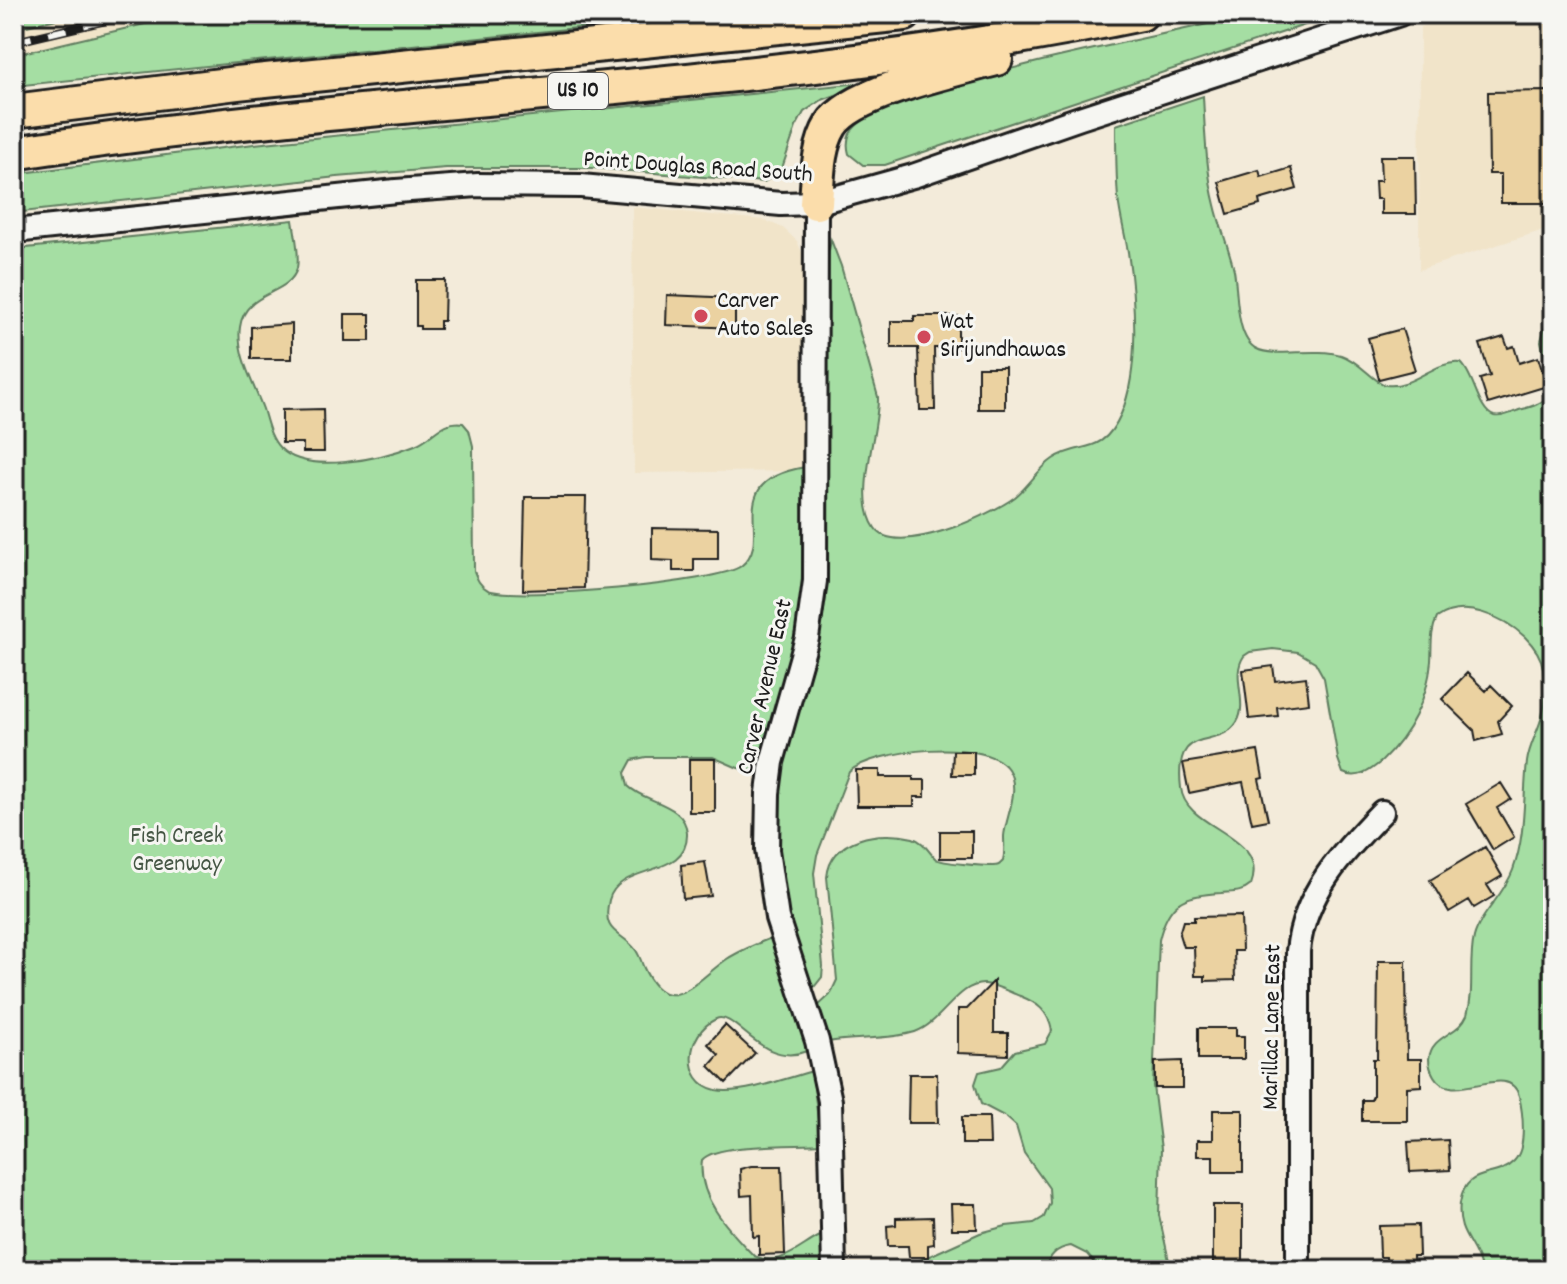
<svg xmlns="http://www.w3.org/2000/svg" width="1567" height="1284" font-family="Dekko,sans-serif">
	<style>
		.built { fill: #f1e4c9 }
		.green { fill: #a5dea3; stroke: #607d60; stroke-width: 2 }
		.building { fill: #ebd2a1; stroke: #1c1c1c; stroke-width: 2 }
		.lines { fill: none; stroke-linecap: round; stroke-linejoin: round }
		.minor-casing { stroke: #1c1c1c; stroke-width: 28 }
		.highway-casing { stroke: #1c1c1c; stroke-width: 38 }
		.minor { stroke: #f6f6f2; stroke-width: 22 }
		.highway { stroke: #fbddab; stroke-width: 32 }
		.rail-casing { stroke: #1c1c1c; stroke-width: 9 }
		.rail { stroke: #f6f6f2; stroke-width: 6; stroke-dasharray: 18; stroke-linecap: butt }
		.poi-dot { fill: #d1495b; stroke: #f6f6f2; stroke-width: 3 }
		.labels { text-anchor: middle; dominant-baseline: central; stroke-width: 6; stroke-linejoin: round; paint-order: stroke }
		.shield { fill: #f6f6f2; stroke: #5d5d5c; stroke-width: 2 }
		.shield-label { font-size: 22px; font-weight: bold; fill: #1c1c1c }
		.street-label { font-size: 24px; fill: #1c1c1c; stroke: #f6f6f2 }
		.poi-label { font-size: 24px; fill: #1c1c1c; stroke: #f6f6f2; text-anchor: start }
		.park-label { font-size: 24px; fill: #455644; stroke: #f6f6f2 }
	</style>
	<rect width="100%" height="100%" fill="#f3ebda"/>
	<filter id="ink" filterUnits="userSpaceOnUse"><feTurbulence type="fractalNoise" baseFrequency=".0125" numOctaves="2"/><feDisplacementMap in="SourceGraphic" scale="16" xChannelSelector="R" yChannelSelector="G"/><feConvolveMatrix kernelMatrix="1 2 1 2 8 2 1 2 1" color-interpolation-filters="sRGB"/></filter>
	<g filter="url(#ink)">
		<path class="built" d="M14,14H187L14,55Z
			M1461,14H1553V227L1419,270L1420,27Z
			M632,207L764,220L783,228L797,241L803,255L805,272V471L634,473Z"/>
		<path class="green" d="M14,14H78L14,29Z
			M187,14H712L14,86V55Z
			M1251,14H1338L885,165H863L849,154C846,143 847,134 856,126C878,105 911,98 940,89C1041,57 1147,39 1251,14Z
			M860,83L861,86L822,100L804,112L796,127L781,171L764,182L593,168H446L337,177L14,213V174L254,144Z
			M1203,96C1205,132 1206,170 1215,205C1220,227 1229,248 1234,270C1238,291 1235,339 1257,349C1274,358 1315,347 1341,355C1360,361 1374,383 1386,385C1413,389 1434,360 1461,363C1474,374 1478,411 1494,416C1502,418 1512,413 1519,410C1532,407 1544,403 1552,392L1541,341L1551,303L1553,248V1270H1481C1477,1243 1456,1237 1460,1203C1466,1165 1495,1181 1514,1161C1527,1148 1523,1113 1519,1096C1509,1059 1452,1108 1434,1076C1431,1071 1429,1065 1429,1059C1431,1035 1459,1035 1467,1015C1475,990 1468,963 1474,937C1480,914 1504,895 1513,870C1526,835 1523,798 1527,762C1529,745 1538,732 1542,716C1546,702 1546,682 1543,668C1541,655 1534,646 1525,637C1504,617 1463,599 1437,618C1430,632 1432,646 1431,661C1428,699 1409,735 1382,761C1370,771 1359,780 1343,773L1338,759L1324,678L1315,662L1298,652L1273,649L1250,652L1244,656C1230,676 1249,702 1237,722C1219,752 1173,720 1181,788C1185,830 1270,834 1251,885C1242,893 1233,892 1221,893C1182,895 1168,902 1159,940L1153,1086L1161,1149L1159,1215L1171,1270H1100L1087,1254L1071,1246C1056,1248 1049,1256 1045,1270H864L914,1263L980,1233L1006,1226L1034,1223L1044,1217L1050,1203L1049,1188L1024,1153L1016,1126L1006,1117L981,1104L975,1084L979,1072L1001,1067L1015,1051L1045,1044L1052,1031C1048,1011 1038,1003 1020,996C1009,992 997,985 985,984C958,982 942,1023 915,1032C890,1040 855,1037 828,1042L817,1007L830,995L837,980L827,877C831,837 880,830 913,838C925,842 928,852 936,859C942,863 983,866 993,866C999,866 999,865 1003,861C1005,853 1004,845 1004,836C1006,816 1021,789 1008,769C987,737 874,749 849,772L817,855L814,873L823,966L822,977L811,991L788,919L781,884L778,820L781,781L788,740L816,655L826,598L827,261L831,240L841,266L878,397C879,433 853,496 875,528C895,559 993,514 1015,497C1029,486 1038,469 1053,459C1082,440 1101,458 1121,414C1140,371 1135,298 1128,252C1125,234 1120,216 1118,198C1116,174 1116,150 1116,125Z
			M293,220C295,235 300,253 297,268C290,296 245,290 240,327C236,354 254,384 263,409C267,422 270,438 280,448C307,476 383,458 415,445C433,438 443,419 463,423L469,430L473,446L474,571C477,579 480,586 488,590C516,601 720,583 741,566C777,538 717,482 805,467L801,608L760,771L738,768L713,757H646L632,760L625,773L628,786C645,803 685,803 687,833C689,879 619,862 609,900C601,934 621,931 635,949C639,954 641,960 643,966C668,1023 696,980 727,959C741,950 756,944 771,938L807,1051C761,1069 736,1010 716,1019C686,1033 681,1082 716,1090C740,1095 788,1078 812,1071L821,1144C797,1146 716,1143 702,1160C697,1198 730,1231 754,1256C782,1268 799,1246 822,1235V1270H14V645L20,612L21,588L16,432L17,249Z"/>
		<path class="building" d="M1549,91L1550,203H1501V174H1489L1488,92Z
			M1380,156H1415L1416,214H1381V199H1376L1375,181H1381Z
			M1291,168L1297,189L1259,200L1260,205L1228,214L1219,182L1259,170L1261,177Z
			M416,280H445L444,321H440V329H420V326H416Z
			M667,295L735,298V328L666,325Z
			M345,314H370V341H345Z
			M914,316H958V348H934L935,410H920L918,348H891V321H914Z
			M292,324V359H251V327Z
			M1402,329L1415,370L1379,379L1368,338Z
			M1504,337L1508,348L1514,346L1519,363L1538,357L1547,386L1488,404L1480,379L1490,376L1480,344Z
			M978,367H1005V409H978Z
			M323,409L324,452H303V443H282V410Z
			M525,497H586L584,588L523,590Z
			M652,528L718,529V559H694V571H673V561L652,560Z
			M1273,666L1275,681L1306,677L1309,703L1277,707L1278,716L1249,719L1243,670Z
			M1467,673L1486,691L1491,685L1512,706L1498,721L1502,734L1476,741L1474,730L1442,699Z
			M953,751H974V775H952Z
			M1258,751L1263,778L1259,779L1268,820L1252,823L1243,782L1189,793L1183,763Z
			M689,759H715V812H689Z
			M856,770H880V777H913V780H925V797H914V806H857Z
			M1501,783L1511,799L1497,808L1514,837L1493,850L1466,804Z
			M940,831H972V858H940Z
			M1485,847L1502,876L1487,885L1494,896L1474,908L1469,900L1449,912L1430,880Z
			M705,862L711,896L683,899L681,865Z
			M1241,916L1242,951H1234L1235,980L1205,981V976H1195L1194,947H1183L1179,934L1183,921H1194V917Z
			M1378,961H1406L1407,1059H1421V1086L1407,1087V1121H1362V1100H1371L1373,1096V1059H1377Z
			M994,981V1033H1008V1055L958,1053V1009H967Z
			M725,1025L755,1053L726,1083L709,1066L719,1055L708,1044Z
			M1198,1028H1236V1036H1244V1059H1198Z
			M1182,1061V1088H1155V1062Z
			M909,1074H937L938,1123H908Z
			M1213,1110H1243V1172H1213V1156H1197V1140H1213Z
			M962,1117H989L990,1144H962Z
			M1448,1140L1450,1170L1410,1172L1408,1142Z
			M751,1166H782L785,1254L759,1255V1236L753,1237L752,1195L741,1196L740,1169Z
			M951,1204H976L977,1229H952Z
			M1213,1205H1243V1269H1213Z
			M933,1217L934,1244L928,1245V1257H909L908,1246H888L887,1226L896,1225V1218Z
			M1418,1225L1419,1256H1413L1414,1270H1387L1386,1257H1380L1379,1226Z"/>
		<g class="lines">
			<g class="minor-casing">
				<path id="minor" d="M816,203L815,581L807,638L772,762L768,793L767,850L777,918L817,1041L830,1101L834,1270
					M14,231L396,191L478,185L581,186L781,204L816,203L913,176L1080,118L1400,14
					M1298,1270V951C1304,893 1343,852 1382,812"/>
			</g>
			<g class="highway-casing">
				<path id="highway" d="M14,111L237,83L905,14
					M14,153C388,94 770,92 1141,14
					M816,203C818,178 817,148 831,125C853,91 956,70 996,59"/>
			</g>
			<use href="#minor" class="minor"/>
			<use href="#highway" class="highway"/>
			<g class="rail-casing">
				<path id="rail" d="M14,42L133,14"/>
			</g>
			<use href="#rail" class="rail"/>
		</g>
	</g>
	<g class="poi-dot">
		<circle cx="701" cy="316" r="8"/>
		<circle cx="924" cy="337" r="8"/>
	</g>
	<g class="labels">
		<rect class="shield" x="548" y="73" width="60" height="36" rx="6"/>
		<g class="shield-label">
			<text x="578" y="91">US 10</text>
		</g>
		<g class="street-label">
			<text transform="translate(698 168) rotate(4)">Point Douglas Road South</text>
			<text transform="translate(766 687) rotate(-77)">Carver Avenue East</text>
			<text transform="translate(1273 1027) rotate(-89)">Marillac Lane East</text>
		</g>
		<g class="poi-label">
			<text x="717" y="302">Carver<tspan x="717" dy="28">Auto Sales</tspan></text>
			<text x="940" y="323">Wat<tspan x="940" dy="28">Sirijundhawas</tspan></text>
		</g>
		<g class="park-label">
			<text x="177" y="837">Fish Creek<tspan x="177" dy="28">Greenway</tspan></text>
		</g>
	</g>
	<rect width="1567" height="1284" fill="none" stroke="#f6f6f2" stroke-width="48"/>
	<rect x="24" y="24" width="1519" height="1236" fill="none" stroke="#1c1c1c" stroke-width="3" filter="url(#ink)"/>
</svg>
